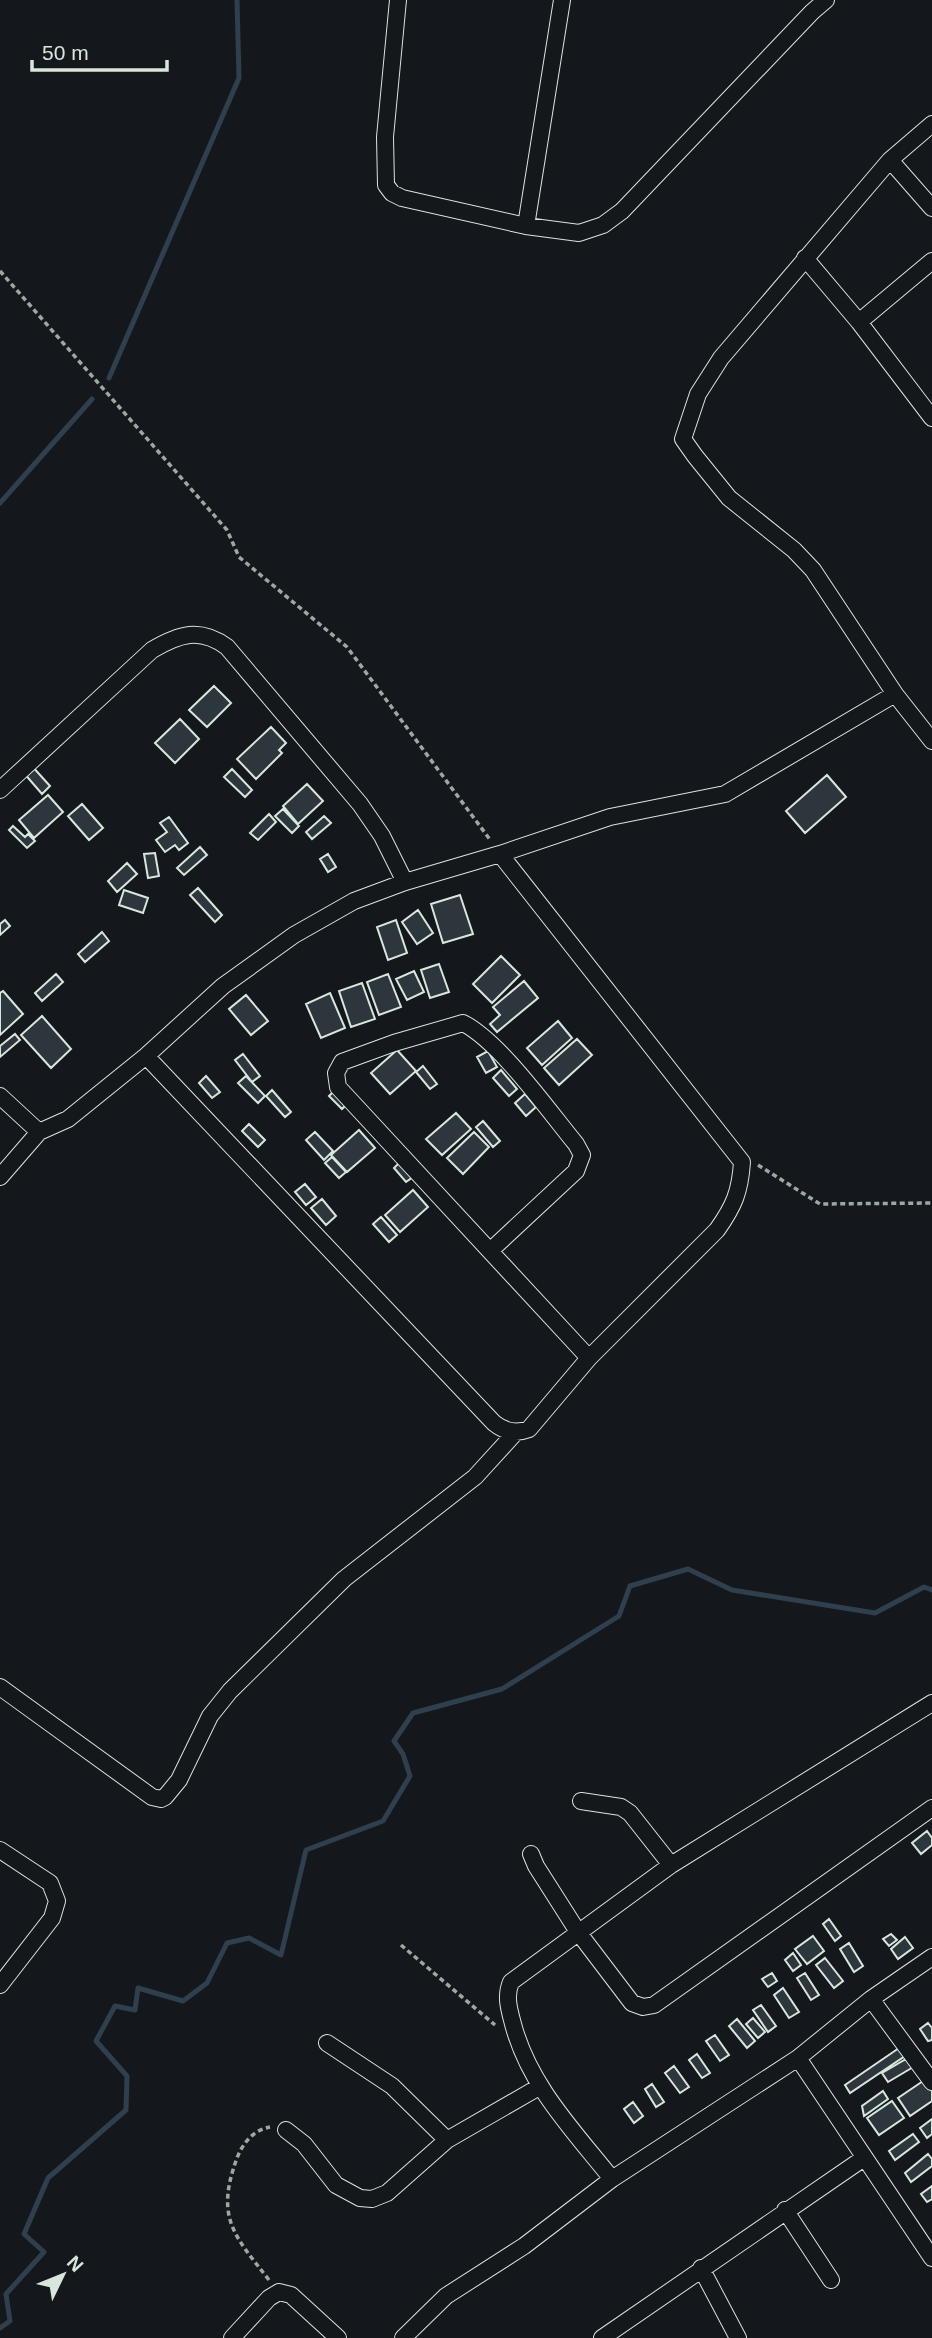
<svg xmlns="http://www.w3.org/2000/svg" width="932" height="2338" font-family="Arial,sans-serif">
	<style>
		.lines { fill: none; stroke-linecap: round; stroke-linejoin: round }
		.stream { stroke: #2f3f4d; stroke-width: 5 }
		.building { fill: #2c363c; stroke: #d8e6dc; stroke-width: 2 }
		.street-casing { stroke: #d8e6dc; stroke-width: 18 }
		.path { stroke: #9da8a2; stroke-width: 3.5; stroke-dasharray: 5 3.5; stroke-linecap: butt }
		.street { stroke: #14181c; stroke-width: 16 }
	</style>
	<rect width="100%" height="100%" fill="#14181c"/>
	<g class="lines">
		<path class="stream" d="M109,378L239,78L237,0
			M0,503L92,399
			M0,2328L10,2321L6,2294L44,2252L24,2234L48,2178L126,2110L127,2076L96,2041L115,2006L135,2010L138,1988L183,2001L207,1983L227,1943L249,1938L281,1955L306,1850L383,1821L410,1776L403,1754L394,1741L413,1713L502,1689L619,1616L630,1586L688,1569L732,1590L875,1613L924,1587L932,1590"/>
	</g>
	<path class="building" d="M214,686L231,703L207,727L189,710Z
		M180,719L199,739L175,763L155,743Z
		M271,727L286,743L279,750L282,753L256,779L237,759Z
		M31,765L50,786L42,794L23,772Z
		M232,769L252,790L245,797L224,777Z
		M827,775L846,797L805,833L786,811Z
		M307,784L323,801L298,824L283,806Z
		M48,795L63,812L34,838L19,820Z
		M82,804L103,828L89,840L68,816Z
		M283,809L299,826L292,833L275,816Z
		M269,814L276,822L258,840L250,833Z
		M324,816L331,823L312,839L306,832Z
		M169,817L188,843L179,850L175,845L165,852L156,840L167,832L160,823Z
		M13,826L25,837L28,834L35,841L27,848L9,830Z
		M200,847L207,855L184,875L177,868Z
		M155,853L159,876L148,878L144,854Z
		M328,854L336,867L328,872L320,859Z
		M127,863L137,874L117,892L108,881Z
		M198,888L222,915L215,922L190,895Z
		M124,890L148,898L143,913L119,905Z
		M460,895L473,934L443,943L431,904Z
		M418,910L433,933L417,944L402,922Z
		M5,920L10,926L0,935V924Z
		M396,920L407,953L388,960L377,927Z
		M102,932L109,941L85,962L78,954Z
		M501,956L520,975L492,1003L473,984Z
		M439,964L449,992L430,998L421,970Z
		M414,971L424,992L407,1000L396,979Z
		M56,974L63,982L42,1001L35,993Z
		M388,974L401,1007L379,1015L367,982Z
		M524,981L538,998L497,1032L490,1024L500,1015L493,1007Z
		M362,983L375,1019L351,1027L339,991Z
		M3,991L23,1014L0,1035V993Z
		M330,993L345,1028L321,1038L306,1004Z
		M246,995L268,1021L251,1035L229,1009Z
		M42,1016L71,1049L51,1068L21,1035Z
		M558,1021L572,1038L542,1065L527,1048Z
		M15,1034L20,1040L0,1057V1046Z
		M577,1039L592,1055L559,1085L544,1068Z
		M397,1050L416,1071L390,1094L371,1073Z
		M488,1051L497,1067L486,1073L477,1057Z
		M243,1054L260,1076L252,1082L235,1060Z
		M423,1066L437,1084L430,1089L416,1072Z
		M501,1070L517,1089L509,1096L493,1078Z
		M206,1076L220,1092L212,1098L199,1083Z
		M246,1076L265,1096L258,1103L238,1083Z
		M339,1086L352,1099L342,1109L329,1096Z
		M272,1090L291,1112L285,1117L266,1096Z
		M525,1094L536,1107L526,1116L515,1103Z
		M456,1113L471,1129L442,1155L426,1139Z
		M483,1121L500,1141L493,1147L476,1127Z
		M249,1124L265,1140L258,1147L242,1131Z
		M359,1130L375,1148L347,1172L331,1155Z
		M315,1132L333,1151L324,1160L306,1140Z
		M474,1132L489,1147L463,1174L447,1158Z
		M332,1157L346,1172L339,1178L325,1163Z
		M400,1162L413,1177L406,1182L394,1168Z
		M305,1184L316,1197L306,1205L295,1192Z
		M413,1190L428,1207L400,1232L385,1215Z
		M322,1199L336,1216L326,1225L311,1208Z
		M381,1217L397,1235L389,1242L373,1224Z
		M927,1831L932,1838V1845L921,1854L912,1843Z
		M829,1919L841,1936L835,1941L823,1924Z
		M891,1934L897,1940L889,1946L883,1939Z
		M813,1936L824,1951L807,1964L795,1949Z
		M905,1937L913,1948L898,1959L891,1949Z
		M849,1943L863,1966L854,1972L840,1949Z
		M793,1953L801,1965L793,1971L785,1960Z
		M825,1958L843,1981L834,1988L816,1965Z
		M772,1973L777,1981L768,1987L762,1979Z
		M805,1973L819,1995L811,2000L797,1978Z
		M783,1988L799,2012L789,2018L774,1995Z
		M761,2005L776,2026L768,2032L753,2010Z
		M753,2018L765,2032L758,2038L746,2024Z
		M737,2019L755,2041L747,2048L729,2026Z
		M928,2023L932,2028V2040L928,2041L920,2029Z
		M715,2035L729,2055L720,2061L706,2041Z
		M899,2048L905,2056L850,2093L845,2085Z
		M697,2054L710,2073L702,2078L689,2060Z
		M906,2059L915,2066L888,2082L882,2073Z
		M674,2066L689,2087L680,2093L665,2073Z
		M926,2079L932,2087V2101L910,2116L898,2098Z
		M652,2084L664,2102L656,2107L645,2089Z
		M883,2091L888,2099L864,2116L862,2106Z
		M892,2101L904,2118L879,2135L867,2118Z
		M633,2102L643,2116L634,2123L624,2109Z
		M932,2119V2134L927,2138L920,2128Z
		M913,2134L919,2142L895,2160L889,2151Z
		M928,2154L932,2159V2166L911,2182L905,2173Z
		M932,2186V2199L927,2202L921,2194Z"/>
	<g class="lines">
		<g class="street-casing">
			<path id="street" d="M398,0L385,137L386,185L392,193L402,198L526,226L579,233L603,225L622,211L812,12L826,0
				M932,124L890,160L721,358L698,394L683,439L695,456L729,498L794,550L813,570L895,694L932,741
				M890,160L932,208
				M526,226L562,0
				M805,258L859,322L932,418
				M859,322L932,261
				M0,790L152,650C179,634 200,627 227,647L360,804L382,836L405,882
				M146,1056L494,1423C505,1432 516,1434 529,1429L589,1358L717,1230C734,1206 740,1192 742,1162L500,854
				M0,1096L39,1132L0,1177
				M39,1132L68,1119L146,1056L223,986L294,935L354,901L405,882L500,854L610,817L725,794L895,694
				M491,1250L576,1171L582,1155L576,1144C548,1110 500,1042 463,1023L394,1043L342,1062L336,1073L338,1087L589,1358
				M0,1687L152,1797L161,1799L165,1797L179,1780L210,1716L230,1691L344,1579L475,1477L516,1432
				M581,1801L621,1807L630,1813L671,1865
				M0,1850L50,1883L57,1901L52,1918L0,1985
				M531,1854L536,1866L578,1932L632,2003L643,2007L654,2005L932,1808
				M871,1999L932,1957
				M327,2043L392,2086L447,2140
				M798,2058L932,2258
				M286,2130L304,2144L336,2185L360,2198L372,2199L387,2193L447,2140L539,2087
				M612,2179C573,2130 529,2085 513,2024C509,2009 505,1996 511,1982L671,1865L932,1703
				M785,2210L831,2280
				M701,2268L738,2338
				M232,2338L269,2298L279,2292L291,2295L338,2338
				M403,2338L446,2296L524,2246L612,2179L798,2058L871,1999L932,2082
				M602,2338L864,2158"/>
		</g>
		<path class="path" d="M0,271L227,530L239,557L347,647L491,841
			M758,1165L820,1204L932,1203
			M401,1945L495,2025
			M269,2280C234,2235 215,2218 237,2158C243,2143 253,2130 270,2127"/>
		<use href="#street" class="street"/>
	</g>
	<g transform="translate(63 2275) rotate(47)" stroke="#14181c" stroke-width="5" paint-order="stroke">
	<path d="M0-5L12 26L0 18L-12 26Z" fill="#d8e6dc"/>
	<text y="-10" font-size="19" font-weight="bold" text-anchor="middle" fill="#d8e6dc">N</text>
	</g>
	<path d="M32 60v10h135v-10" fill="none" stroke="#d8e6dc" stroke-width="3.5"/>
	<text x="42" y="60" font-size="21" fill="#d8e6dc" stroke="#14181c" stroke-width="5" paint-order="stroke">50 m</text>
</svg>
